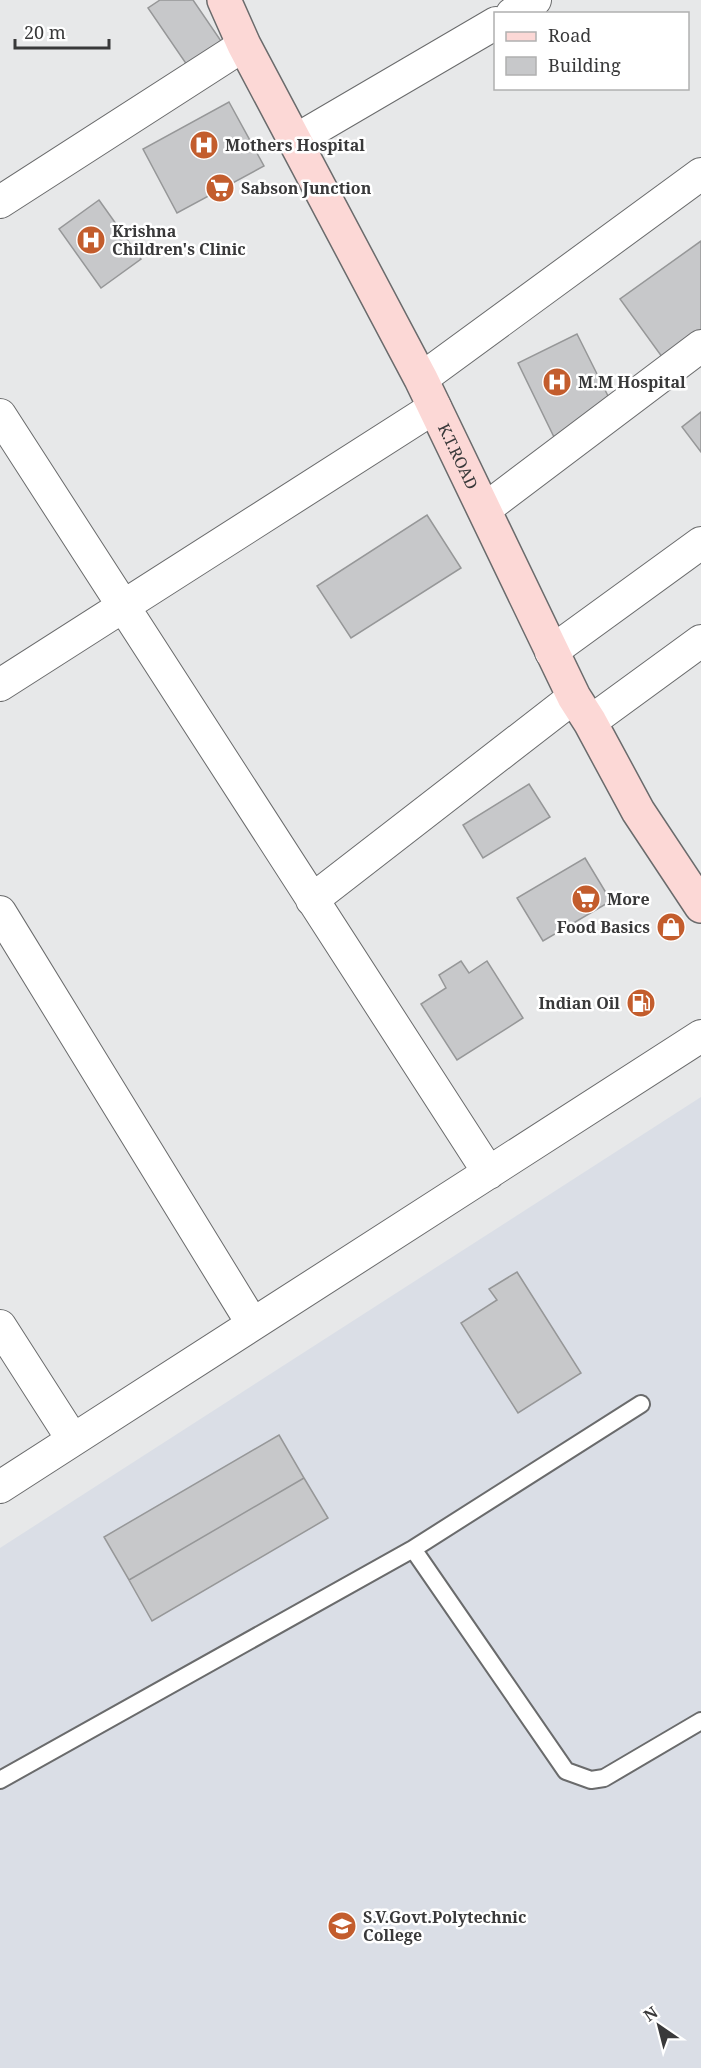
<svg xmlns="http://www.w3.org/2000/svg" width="701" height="2068" font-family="'Noto Serif',serif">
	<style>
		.built { fill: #dadee6 }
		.building { fill: #c7c8ca; stroke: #969798; stroke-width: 1.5 }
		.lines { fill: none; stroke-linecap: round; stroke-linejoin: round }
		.lane-casing { stroke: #6a6b6c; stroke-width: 20 }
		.street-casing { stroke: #6a6b6c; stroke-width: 34 }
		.secondary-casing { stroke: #6a6b6c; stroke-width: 36 }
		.lane { stroke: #fff; stroke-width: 16 }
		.street { stroke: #fff; stroke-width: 32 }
		.secondary { stroke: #fcd8d6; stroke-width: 33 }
		.labels { text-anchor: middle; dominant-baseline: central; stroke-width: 5; stroke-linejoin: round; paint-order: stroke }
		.poi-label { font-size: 16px; font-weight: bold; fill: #39393a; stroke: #fff; text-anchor: start }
		.street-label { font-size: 16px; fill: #39393a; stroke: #fff }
	</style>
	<rect width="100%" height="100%" fill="#e7e8e9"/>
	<path class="built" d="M701,1097V2068H0V1548Z"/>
	<path class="building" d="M160,0H193L221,41L187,65L148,8Z
		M229,102L264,166L177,213L143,149Z
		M99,200L141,259L101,288L59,229Z
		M701,241V335L665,361L620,299Z
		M577,334L614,408L554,437L518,363Z
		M701,412V452L682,427Z
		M427,515L461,568L351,638L317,586Z
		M529,784L550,817L483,858L463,825Z
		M585,858L611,901L543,941L517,898Z
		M461,961L469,973L487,961L523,1018L457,1060L421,1004L446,988L439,975Z
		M517,1272L581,1373L518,1413L461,1323L497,1300L489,1289Z
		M279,1435L304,1478L129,1580L104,1537Z
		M304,1478L328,1518L152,1621L129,1580Z"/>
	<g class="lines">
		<g class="lane-casing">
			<path id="lane" d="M413,1549L566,1771L591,1780L604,1778L701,1721
				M0,1780L413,1549L641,1404"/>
		</g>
		<g class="street-casing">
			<path id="street" d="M512,14L535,0
				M296,140L496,23
				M0,202L244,45
				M421,379L701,174
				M0,415L489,1173
				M485,509L701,346
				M551,652L701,543
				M0,685L435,407
				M590,722L701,641
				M312,900L574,697
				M0,912L252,1323
				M0,1326L73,1440L701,1036
				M0,1487L73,1440"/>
		</g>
		<g class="secondary-casing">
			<g id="secondary">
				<path id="s1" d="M224,0L244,45L421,379L574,697L590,722L638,811L701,906"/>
			</g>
		</g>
		<use href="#lane" class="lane"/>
		<use href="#street" class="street"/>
		<use href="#secondary" class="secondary"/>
	</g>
	<defs>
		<g id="hospital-disc" transform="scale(1.5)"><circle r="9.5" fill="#c35d2d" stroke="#fff"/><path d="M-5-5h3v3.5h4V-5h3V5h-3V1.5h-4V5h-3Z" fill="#fff"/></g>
		<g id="supermarket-disc" transform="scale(1.5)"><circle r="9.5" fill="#c35d2d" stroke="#fff"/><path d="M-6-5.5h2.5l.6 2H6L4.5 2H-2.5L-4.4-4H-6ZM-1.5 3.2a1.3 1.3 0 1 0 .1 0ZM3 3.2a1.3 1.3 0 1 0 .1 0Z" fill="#fff"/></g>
		<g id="shop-disc" transform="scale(1.5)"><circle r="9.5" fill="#c35d2d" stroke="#fff"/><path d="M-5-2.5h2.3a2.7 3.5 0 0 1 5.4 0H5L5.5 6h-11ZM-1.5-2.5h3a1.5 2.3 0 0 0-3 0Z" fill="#fff"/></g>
		<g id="fuel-disc" transform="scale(1.5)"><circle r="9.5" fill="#c35d2d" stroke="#fff"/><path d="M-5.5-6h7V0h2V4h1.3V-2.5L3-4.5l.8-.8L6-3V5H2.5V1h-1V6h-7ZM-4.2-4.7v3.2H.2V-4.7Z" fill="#fff"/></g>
		<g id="university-disc" transform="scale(1.5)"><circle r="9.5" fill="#c35d2d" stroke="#fff"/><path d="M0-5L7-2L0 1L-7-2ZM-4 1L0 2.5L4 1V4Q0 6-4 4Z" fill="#fff"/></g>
	</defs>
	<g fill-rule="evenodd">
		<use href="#hospital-disc" x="204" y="145"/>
		<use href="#supermarket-disc" x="220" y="188"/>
		<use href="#hospital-disc" x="91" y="240"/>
		<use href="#hospital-disc" x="557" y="382"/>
		<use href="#supermarket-disc" x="586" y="899"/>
		<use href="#shop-disc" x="671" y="927"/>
		<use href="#fuel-disc" x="641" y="1003"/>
		<use href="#university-disc" x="342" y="1926"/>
	</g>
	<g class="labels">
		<g class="poi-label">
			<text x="225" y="145">Mothers Hospital</text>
			<text x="241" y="188">Sabson Junction</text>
			<text x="112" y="231">Krishna<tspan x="112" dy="18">Children's Clinic</tspan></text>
			<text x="578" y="382">M.M Hospital</text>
			<text x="607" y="899">More</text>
			<text x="650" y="927" text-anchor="end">Food Basics</text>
			<text x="620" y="1003" text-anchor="end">Indian Oil</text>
			<text x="363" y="1917">S.V.Govt.Polytechnic<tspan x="363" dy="18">College</tspan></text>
		</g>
		<g class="street-label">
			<text stroke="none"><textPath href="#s1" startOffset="513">K.T.ROAD</textPath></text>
		</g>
	</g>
	<rect x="494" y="12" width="195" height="78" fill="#ffffff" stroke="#b0b0b0" stroke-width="1.5"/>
	<rect x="506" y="32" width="30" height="9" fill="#fcd8d6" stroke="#b0b0b0" stroke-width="1.5"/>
	<text x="548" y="42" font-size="18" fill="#39393a">Road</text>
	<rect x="506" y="57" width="30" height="18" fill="#c7c8ca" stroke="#b0b0b0" stroke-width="1.5"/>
	<text x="548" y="72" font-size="18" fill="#39393a">Building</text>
	<g transform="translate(659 2026) rotate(325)" stroke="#ffffff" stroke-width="4.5" paint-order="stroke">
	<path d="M0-4.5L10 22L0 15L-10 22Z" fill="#39393a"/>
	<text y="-9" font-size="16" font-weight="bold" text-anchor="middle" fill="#39393a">N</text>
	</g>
	<path d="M15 39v9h94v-9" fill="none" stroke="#39393a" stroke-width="3"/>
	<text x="24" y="39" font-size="18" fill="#39393a" stroke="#ffffff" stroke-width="4.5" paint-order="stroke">20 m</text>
</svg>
